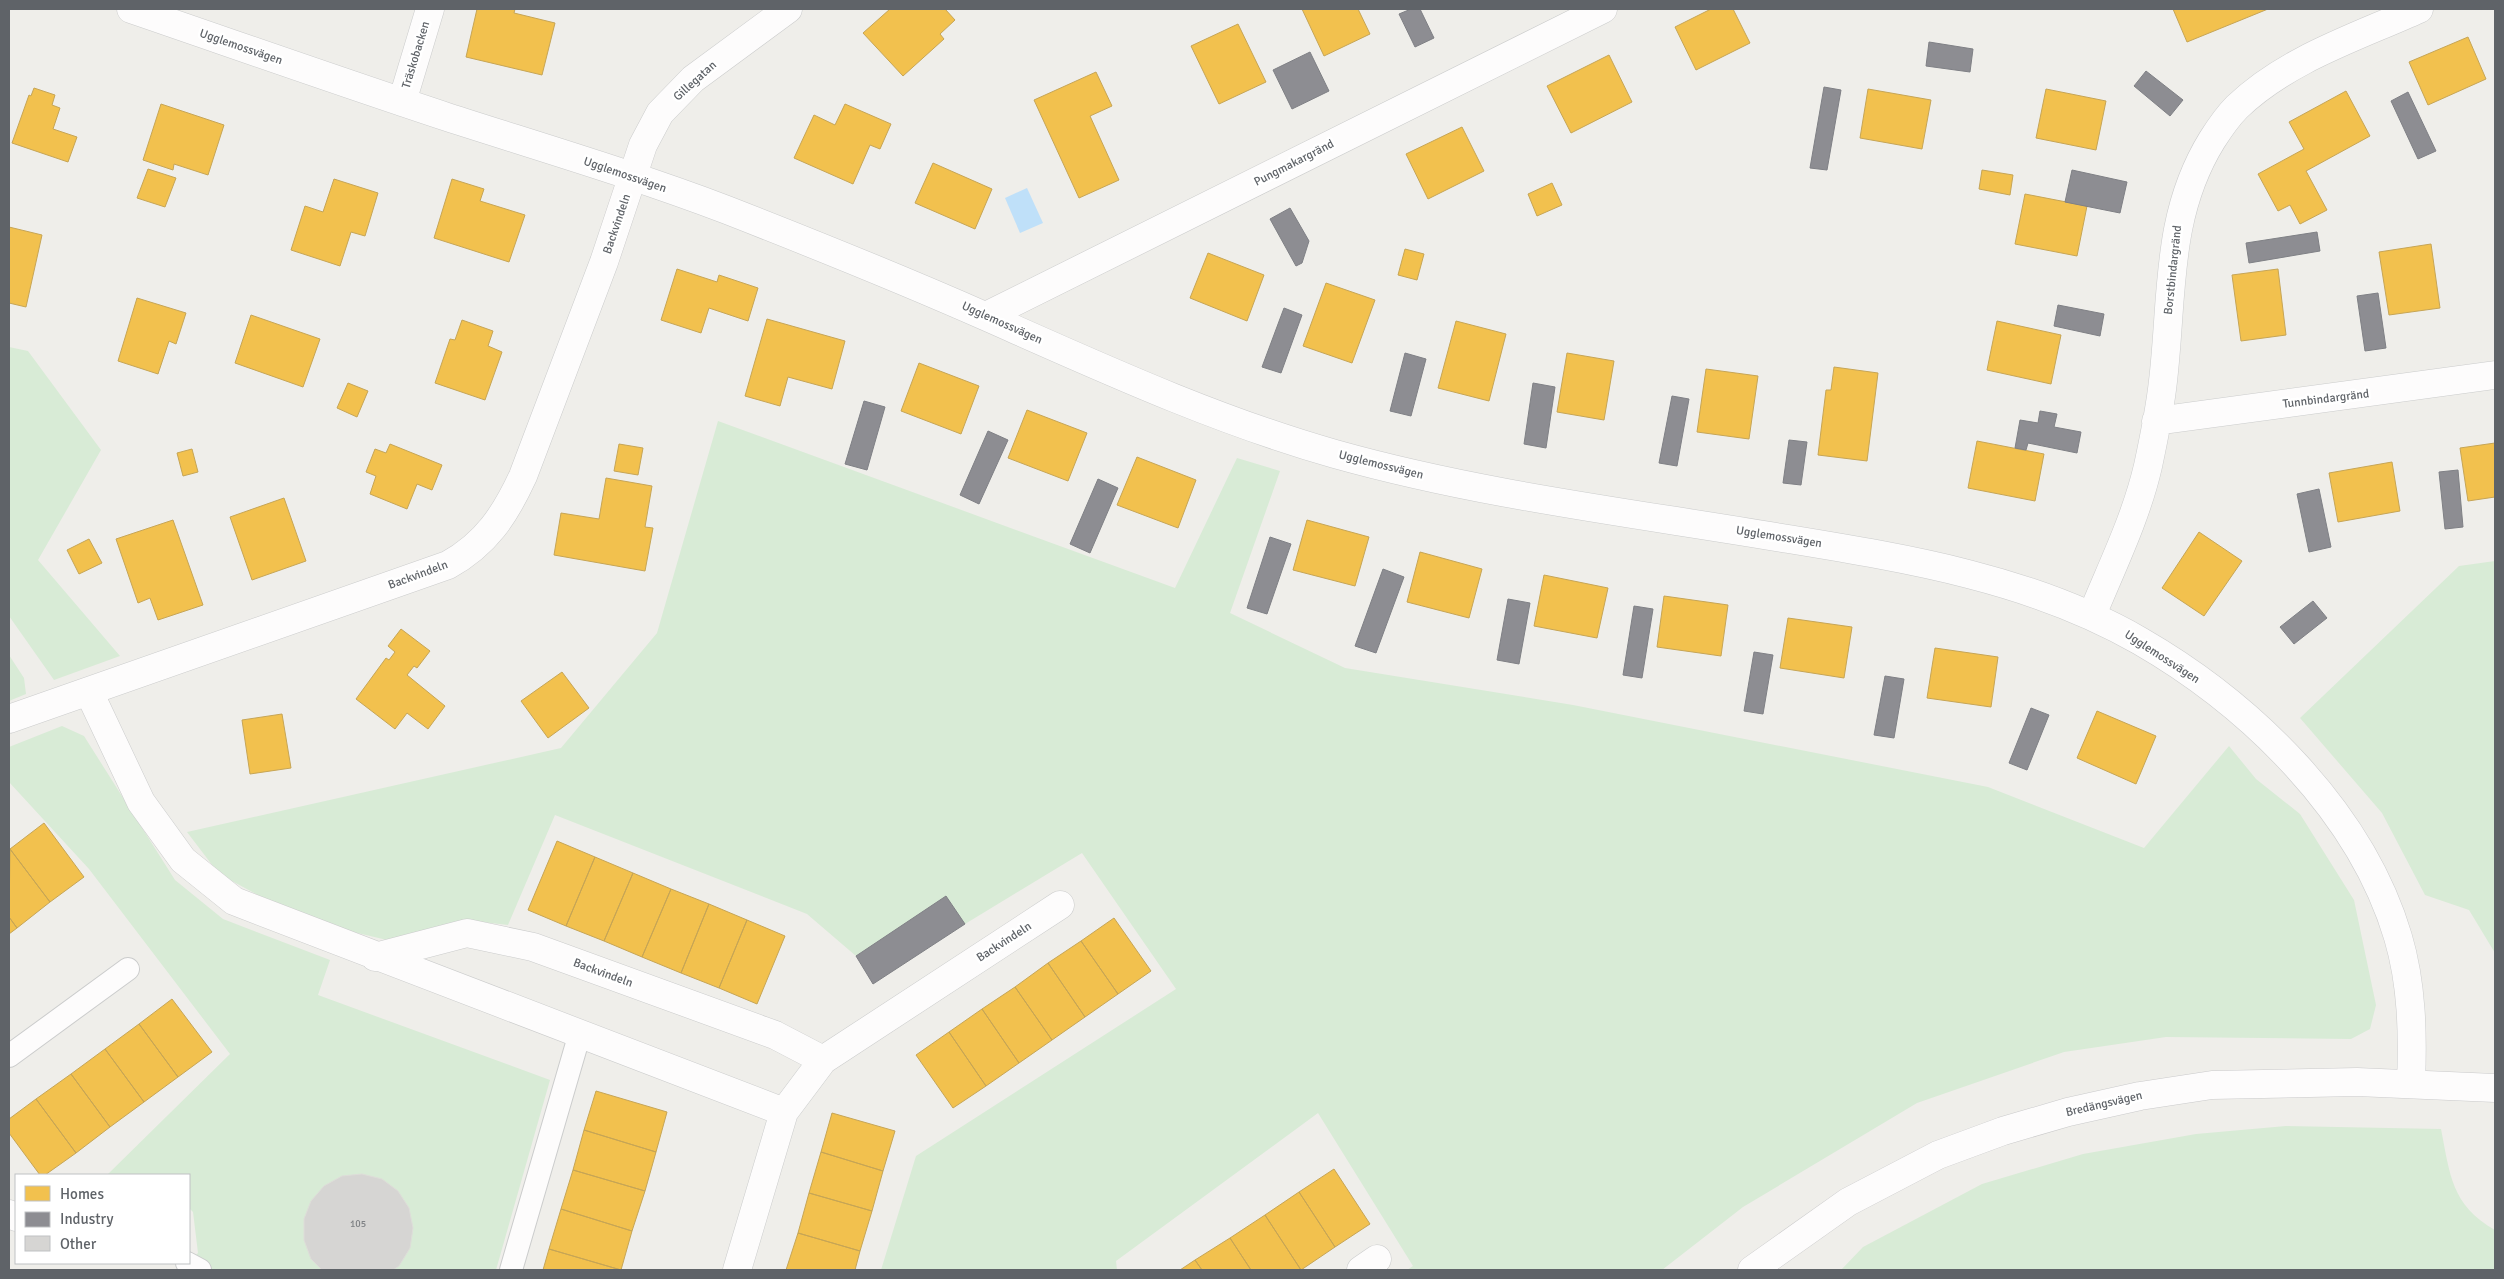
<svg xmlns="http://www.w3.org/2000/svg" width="2504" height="1279" font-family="Signika,sans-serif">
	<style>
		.green { fill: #d8ebd6 }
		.water { fill: #bfe0f9 }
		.homes { fill: #f2c14e; stroke: #c6a556 }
		.industry { fill: #8d8d92; stroke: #7f8085 }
		.building { fill: #d6d5d3; stroke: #deddd9 }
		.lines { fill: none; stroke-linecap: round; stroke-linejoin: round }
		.lane-casing { stroke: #cbcccc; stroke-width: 24 }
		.street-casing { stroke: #cbcccc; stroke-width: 29 }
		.secondary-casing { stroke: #cacacb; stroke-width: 29 }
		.lane { stroke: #fdfcfc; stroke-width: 22 }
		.street { stroke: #fdfcfc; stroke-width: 28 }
		.secondary { stroke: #fdfcfc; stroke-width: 28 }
		.labels { text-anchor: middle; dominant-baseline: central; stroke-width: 5; stroke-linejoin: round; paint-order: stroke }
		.number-label { font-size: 10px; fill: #7e8184 }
		.street-label { font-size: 12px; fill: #5f6368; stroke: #fff }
	</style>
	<rect width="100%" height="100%" fill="#efeeea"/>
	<path class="green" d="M9,347L28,351L101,450L38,560L120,656L54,680L9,616Z
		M718,421L1175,588L1237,458L1280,471L1230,613L1345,668L1573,705L1988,787L2144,848L2229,746L2256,779L2300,814L2354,900L2376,1005L2370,1029L2351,1039L2166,1037L2064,1052L1917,1103L1743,1207L1662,1270H1407L1413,1266L1318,1113L1116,1261L1117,1270H881L916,1156L1176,989L1082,853L965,924L946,896L856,956L807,914L555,815L508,925L473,921L387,940L345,930L278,906L219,874L187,832L561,748L657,633Z
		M2495,561V953L2469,910L2425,895L2382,813L2300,718L2459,566Z
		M9,655L24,678L26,694L9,701Z
		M62,726L84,736L175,880L223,919L330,960L318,995L550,1080L496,1270H180L198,1253L193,1212L189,1208V1175H107L230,1054L89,869L9,782V747Z
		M2286,1126L2441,1129C2450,1174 2451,1205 2495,1230V1270H1841L1863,1247L1982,1184L2083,1154L2196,1134Z"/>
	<path class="water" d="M1027,188L1043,223L1020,233L1005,198Z"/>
	<path class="homes" d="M477,9H515L514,13L555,23L542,75L466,57Z
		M890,9H945L955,20L940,34L944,39L903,76L863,33Z
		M1302,9H1358L1370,34L1324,56Z
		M1711,9H1733L1750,43L1696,70L1675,27Z
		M2173,9H2268L2187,42Z
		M1238,24L1266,82L1219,104L1191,46Z
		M2468,37L2486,79L2428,105L2409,62Z
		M1609,55L1632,102L1571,133L1547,86Z
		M1096,72L1112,106L1090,116L1119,180L1079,198L1034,100Z
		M34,88L55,95L52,105L60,108L53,129L77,137L68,162L12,143L29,95L31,96Z
		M1868,89L1931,100L1922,149L1860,138Z
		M2046,89L2106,101L2096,150L2036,138Z
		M2346,91L2370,136L2306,171L2327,210L2300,224L2290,205L2278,211L2258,174L2304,149L2289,122Z
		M161,104L224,125L208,175L174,164L173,170L143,160Z
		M845,104L891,124L880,149L870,145L853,184L794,158L814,115L835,125Z
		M1462,127L1484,171L1428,199L1406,154Z
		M933,163L992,189L975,229L915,203Z
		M148,169L176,178L165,207L137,198Z
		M1982,170L2013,175L2010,195L1979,189Z
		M334,179L378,193L365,236L351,232L340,266L291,250L305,206L323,212Z
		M452,179L484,189L480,201L525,215L509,262L434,238Z
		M1552,183L1562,205L1537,216L1528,194Z
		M2025,194L2087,206L2077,256L2015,244Z
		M9,227L42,235L26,307L9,303Z
		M2431,244L2440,308L2389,315L2379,252Z
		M1405,249L1424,254L1417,280L1398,275Z
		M1208,253L1264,275L1247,321L1190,298Z
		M677,269L717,282L719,275L758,288L748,321L709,308L701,333L661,320Z
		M2278,269L2286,335L2241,341L2232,275Z
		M1326,283L1375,300L1352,363L1303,346Z
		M137,298L186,313L176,344L169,341L158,374L118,361Z
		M251,315L320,339L303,387L235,363Z
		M767,319L845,341L832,389L788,377L780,406L745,396Z
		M462,320L493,331L488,346L502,352L485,400L435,383L450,339L455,340Z
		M1456,321L1506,334L1489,401L1438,388Z
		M1997,321L2061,335L2051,384L1987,370Z
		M1567,353L1614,361L1604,420L1557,412Z
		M919,363L979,386L961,434L901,411Z
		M1834,367L1878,373L1867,461L1818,455L1826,390H1831Z
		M1706,369L1758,376L1749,439L1697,432Z
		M348,383L368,391L357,417L337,408Z
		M1027,410L1087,433L1068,481L1008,458Z
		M1977,441L2044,454L2035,501L1968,488Z
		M2495,443V497L2468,501L2460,448Z
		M390,444L442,465L432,490L417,484L407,509L370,494L376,476L366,472L375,449L386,453Z
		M619,444L643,448L638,475L614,471Z
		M192,449L198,472L183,476L177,453Z
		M1137,457L1196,480L1178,528L1117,505Z
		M2392,462L2400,511L2338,522L2329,473Z
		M606,478L652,486L645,527L653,528L645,571L554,555L561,513L599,519Z
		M284,498L306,561L252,580L230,517Z
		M173,520L203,605L158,620L150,598L138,603L116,539Z
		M1307,520L1369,537L1355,586L1293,570Z
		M2199,532L2242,561L2204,616L2162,588Z
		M89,539L102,563L79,574L67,550Z
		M1420,552L1482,569L1469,618L1407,602Z
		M1544,575L1608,588L1597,638L1534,626Z
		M1664,596L1728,605L1721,656L1657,647Z
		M1788,618L1852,627L1844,678L1780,668Z
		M401,629L430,651L417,668L414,666L407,675L445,706L428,729L407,713L395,729L356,699L386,658L389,660L395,652L388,646Z
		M1935,648L1998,657L1991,707L1927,698Z
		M562,672L589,708L548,738L521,701Z
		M2097,711L2156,736L2136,784L2077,758Z
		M282,714L291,768L250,774L242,720Z
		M44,823L84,877L50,902L10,849Z
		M557,841L595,857L566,926L528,910Z
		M10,849L50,902L17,928L9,917Z
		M595,857L633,873L604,941L566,926Z
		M633,873L671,889L642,957L604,941Z
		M671,889L709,904L681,973L642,957Z
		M709,904L747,920L719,988L681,973Z
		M9,917L17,928L9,934Z
		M1114,918L1151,971L1118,994L1081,941Z
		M747,920L785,936L757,1004L719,988Z
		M1081,941L1118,994L1085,1017L1048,963Z
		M1048,963L1085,1017L1052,1040L1015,987Z
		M1015,987L1052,1040L1019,1063L982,1009Z
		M172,999L212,1052L178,1077L139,1024Z
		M982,1009L1019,1063L986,1086L949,1032Z
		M139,1024L178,1077L144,1102L105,1049Z
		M949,1032L986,1086L953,1108L916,1055Z
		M105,1049L144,1102L110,1127L71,1074Z
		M71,1074L110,1127L76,1153L36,1099Z
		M596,1091L667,1112L656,1152L584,1130Z
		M36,1099L76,1153L45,1175H40L9,1133V1119Z
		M832,1113L895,1131L883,1171L821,1152Z
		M584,1130L656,1152L645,1191L573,1170Z
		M821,1152L883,1171L872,1211L809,1193Z
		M1334,1169L1370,1224L1335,1247L1299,1192Z
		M573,1170L645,1191L632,1231L561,1209Z
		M1299,1192L1335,1247L1301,1270L1265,1215Z
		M809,1193L872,1211L860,1251L798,1233Z
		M561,1209L632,1231L621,1270L549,1249Z
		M1265,1215L1301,1270H1251L1230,1238Z
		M798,1233L860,1251L855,1270H786Z
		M1230,1238L1251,1270H1202L1195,1260Z
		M549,1249L621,1270H543Z
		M1195,1260L1202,1270H1180Z"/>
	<path class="industry" d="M1411,9H1420L1434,38L1415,47L1399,14Z
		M1929,42L1973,49L1970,72L1926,66Z
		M1310,52L1329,91L1292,109L1273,70Z
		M2146,71L2183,100L2170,116L2134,86Z
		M1824,87L1841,90L1827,170L1810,168Z
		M2408,92L2436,151L2418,159L2391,101Z
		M2072,170L2127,182L2120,213L2065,202Z
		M1290,208L1309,241L1302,263L1296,266L1270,219Z
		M2317,232L2320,251L2249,263L2246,243Z
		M2378,293L2386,348L2365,351L2357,296Z
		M2058,305L2104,314L2100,336L2054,326Z
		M1284,308L1302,315L1281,373L1262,367Z
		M1405,353L1426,359L1411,416L1390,411Z
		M1533,383L1555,387L1546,448L1524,444Z
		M1672,396L1689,399L1677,466L1659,463Z
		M864,401L885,407L867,470L845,464Z
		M2040,411L2057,414L2054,427L2081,432L2077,453L2028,443L2026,450L2015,448L2020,420L2038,423Z
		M988,431L1008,440L979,504L960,495Z
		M1789,440L1807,442L1801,485L1783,483Z
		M2458,470L2463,527L2445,529L2439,472Z
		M1098,479L1118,488L1090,553L1070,544Z
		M2319,489L2331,547L2309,552L2297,494Z
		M1270,537L1291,544L1267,614L1247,608Z
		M1383,569L1404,577L1376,653L1355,646Z
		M1508,599L1530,603L1519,664L1497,660Z
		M2313,601L2327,618L2294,644L2280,627Z
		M1634,606L1653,609L1642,678L1623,675Z
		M1754,652L1773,655L1763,714L1744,711Z
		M1885,676L1904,679L1894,738L1874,735Z
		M2031,708L2049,715L2027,770L2009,763Z
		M946,896L965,924L873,984L856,956Z"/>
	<path class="building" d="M362,1174L382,1179L398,1191L409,1208L413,1228L410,1248L399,1266L393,1270H322L311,1259L304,1240V1219L311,1201L324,1186L342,1176Z"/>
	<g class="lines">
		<g class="lane-casing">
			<path id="lane" d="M9,1056L128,969
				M187,1263L200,1270
				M511,1270L580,1033"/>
		</g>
		<g class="street-casing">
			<path id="street" d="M131,9C236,45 341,82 447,117C540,147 635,175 727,210C814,244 901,279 987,317C1100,367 1215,420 1335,454C1481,495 1633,513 1782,538C1904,558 2031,578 2140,641C2251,705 2361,812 2398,937C2412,984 2413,1034 2411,1083
				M402,102L430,9
				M986,316L1603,9
				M2156,421L2495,375
				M2092,615C2112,566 2136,518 2148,466C2154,438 2160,409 2163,381C2173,296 2165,216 2212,140C2219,129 2228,116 2237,107C2287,59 2357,37 2419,9
				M89,692L141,802L183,860L234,901L784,1112
				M9,719L448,565C486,544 505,515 523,476L604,262L643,145L660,113L693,79L788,9
				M375,957L467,933L533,947L775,1035L823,1060
				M9,1214L16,1217
				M737,1270L784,1112L823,1060L1060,905
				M1361,1270L1377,1259"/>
		</g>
		<g class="secondary-casing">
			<path id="secondary" d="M1752,1270L1848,1202L1938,1155L2003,1131L2068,1112L2140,1096L2212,1085L2357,1082L2495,1088"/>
		</g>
		<use href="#lane" class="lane"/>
		<use href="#street" class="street"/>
		<use href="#secondary" class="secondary"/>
	</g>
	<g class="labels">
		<g class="number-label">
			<text x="358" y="1224">105</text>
		</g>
		<g class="street-label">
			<text transform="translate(241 47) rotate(19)">Ugglemossvägen</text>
			<text transform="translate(416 55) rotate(-73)">Träskobacken</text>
			<text transform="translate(695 81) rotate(-42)">Gillegatan</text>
			<text transform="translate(1294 163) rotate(-27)">Pungmakargränd</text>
			<text transform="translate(625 175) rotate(19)">Ugglemossvägen</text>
			<text transform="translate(617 224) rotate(-71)">Backvindeln</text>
			<text transform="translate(2173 270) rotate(-84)">Borstbindargränd</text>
			<text transform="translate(1002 323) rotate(24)">Ugglemossvägen</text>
			<text transform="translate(2326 399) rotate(-7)">Tunnbindargränd</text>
			<text transform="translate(1381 465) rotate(14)">Ugglemossvägen</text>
			<text transform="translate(1779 537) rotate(9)">Ugglemossvägen</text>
			<text transform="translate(418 575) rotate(-20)">Backvindeln</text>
			<text transform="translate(2162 657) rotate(33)">Ugglemossvägen</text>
			<text transform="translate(1004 942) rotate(-33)">Backvindeln</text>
			<text transform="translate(603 973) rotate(20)">Backvindeln</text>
			<text transform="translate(2104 1104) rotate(-13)">Bredängsvägen</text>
		</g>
	</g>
	<rect width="2504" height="1279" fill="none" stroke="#5f6368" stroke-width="20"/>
	<rect x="15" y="1174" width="175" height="90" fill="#ffffff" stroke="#bfc1c3"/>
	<rect x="25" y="1186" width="25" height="15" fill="#f2c14e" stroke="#bfc1c3"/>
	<text x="60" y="1199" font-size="15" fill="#5f6368">Homes</text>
	<rect x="25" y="1212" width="25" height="15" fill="#8d8d92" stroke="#bfc1c3"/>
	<text x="60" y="1224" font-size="15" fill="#5f6368">Industry</text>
	<rect x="25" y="1236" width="25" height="15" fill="#d6d5d3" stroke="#bfc1c3"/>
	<text x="60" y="1249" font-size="15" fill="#5f6368">Other</text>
</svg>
